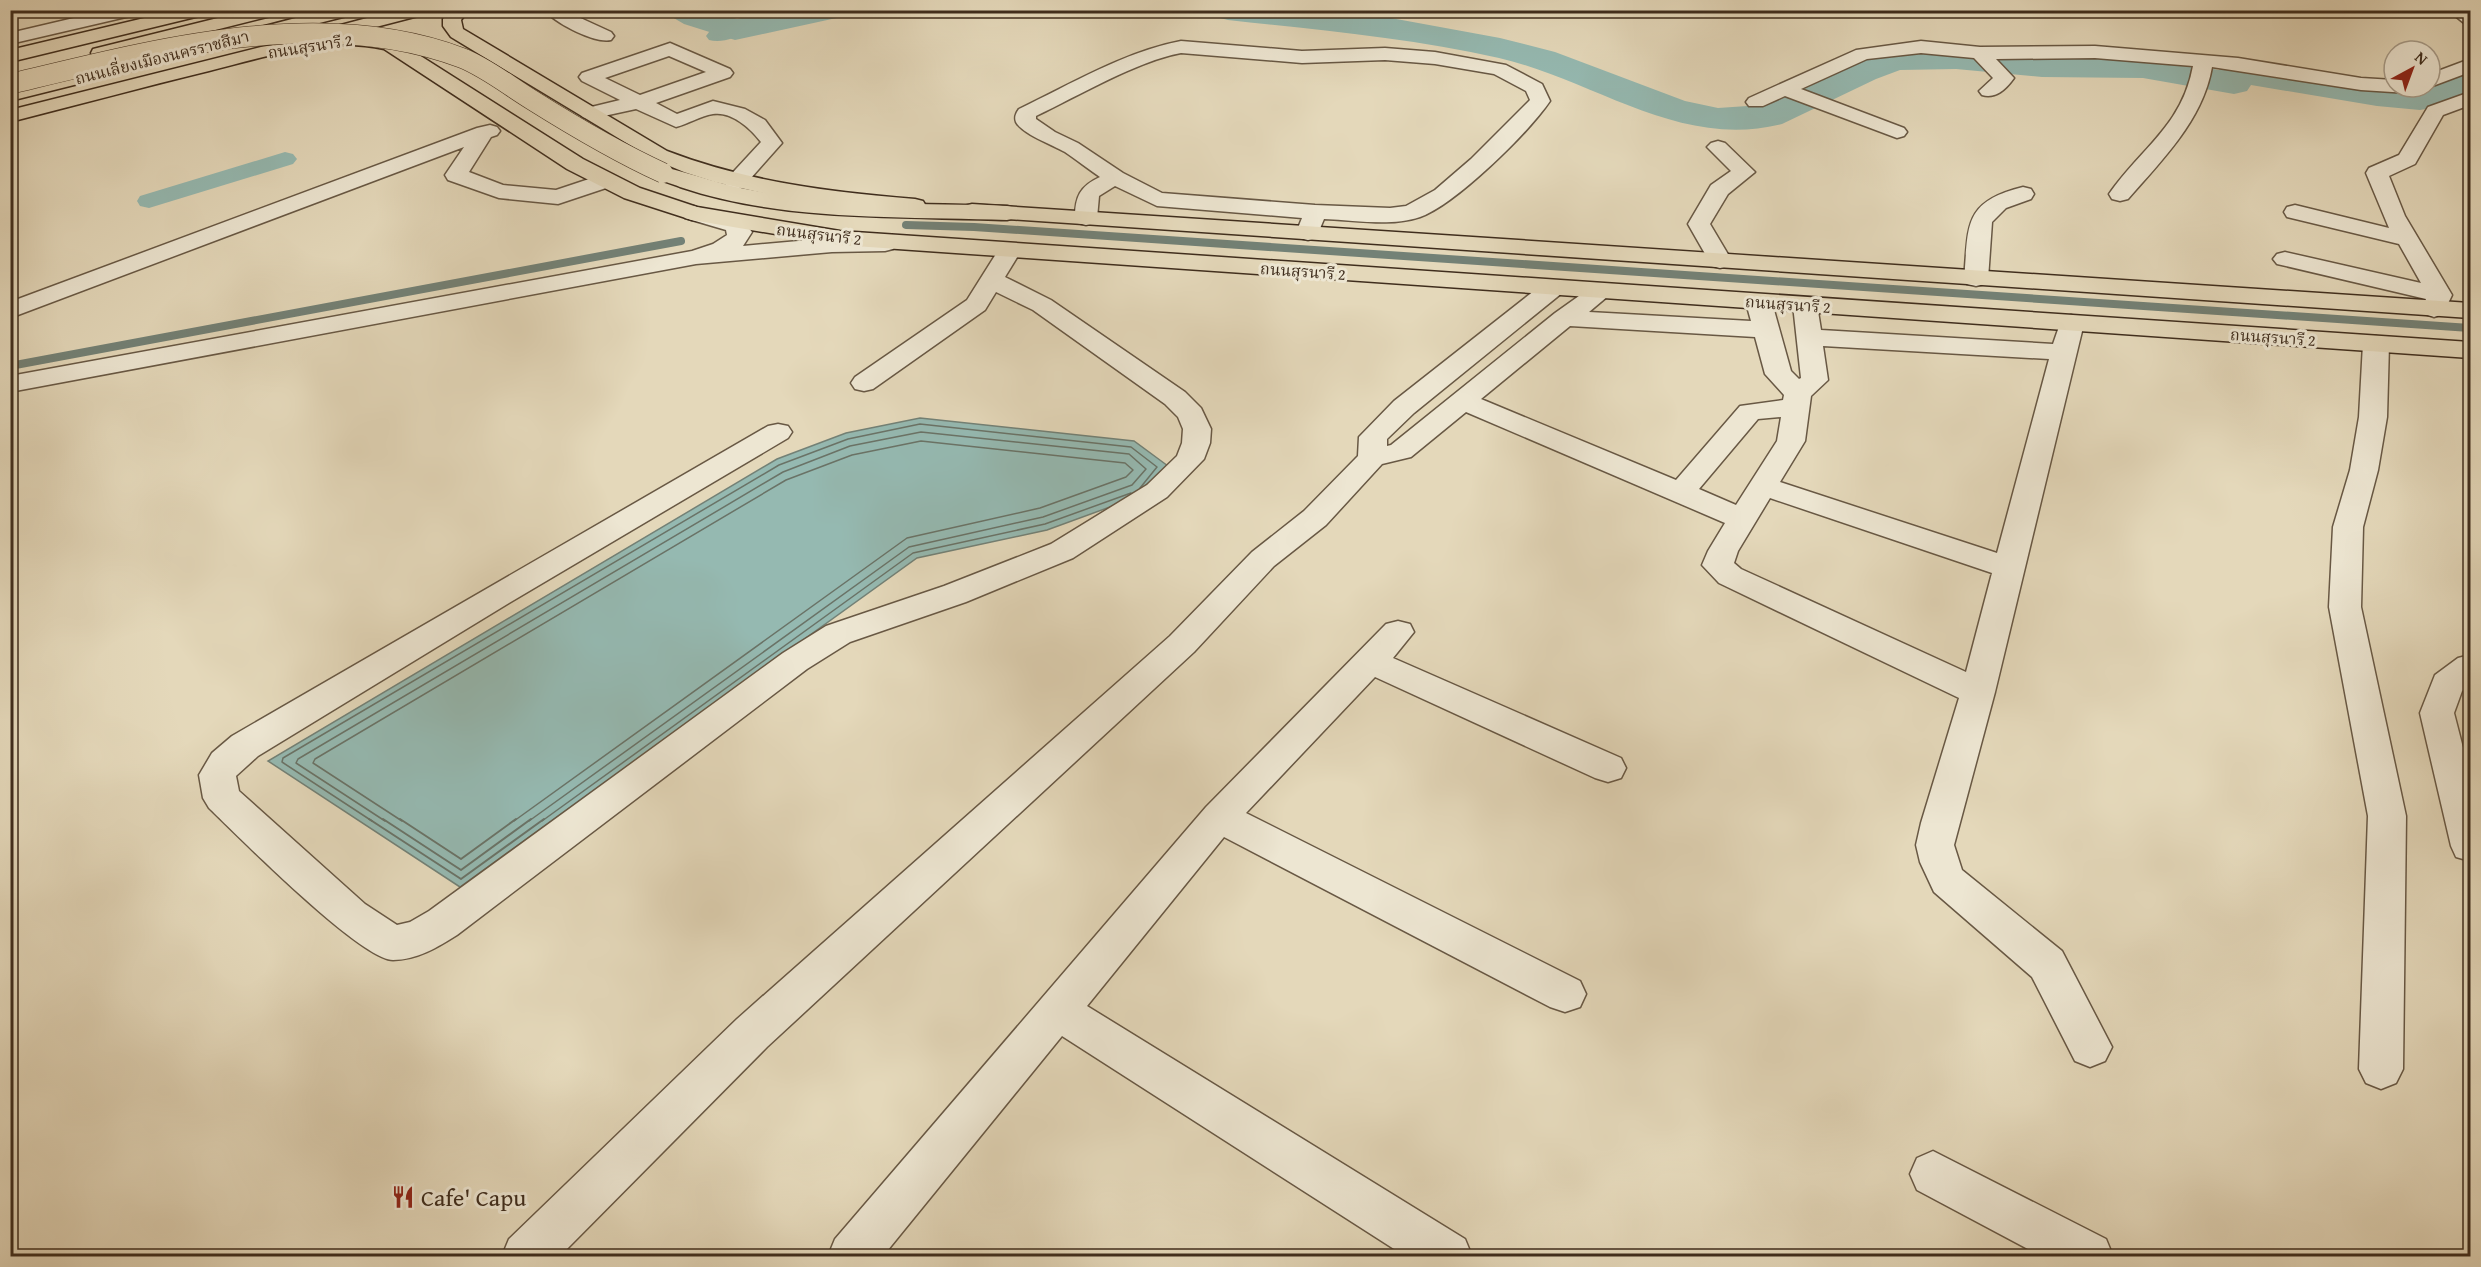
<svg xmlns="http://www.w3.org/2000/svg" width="2481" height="1267" font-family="'Gentium Book Plus','Noto Serif Thai',serif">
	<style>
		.water { fill: #95b9b1; stroke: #738176; stroke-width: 1.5 }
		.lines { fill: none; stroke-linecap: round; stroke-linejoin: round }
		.shore-far1 { stroke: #6a7367; stroke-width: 1.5 }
		.shore { stroke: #6a7367; stroke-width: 2 }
		.stream { stroke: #738176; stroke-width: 8 }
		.canal { fill: #95b9b1; fill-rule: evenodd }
		.river { fill: #95b9b1; fill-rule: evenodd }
		.minor-casing { stroke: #685844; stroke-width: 3 }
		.major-casing { stroke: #3f2d1d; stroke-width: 3 }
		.highway-casing { stroke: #3f2d1d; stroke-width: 3 }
		.minor { fill: #ede6d2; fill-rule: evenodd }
		.major { fill: #e4d8ba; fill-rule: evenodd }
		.highway { fill: #e4d8ba; fill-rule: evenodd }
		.highway-bridge-casing { stroke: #3f2d1d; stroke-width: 21; stroke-linecap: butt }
		.highway-bridge { stroke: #e4d8ba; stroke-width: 20 }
		.labels { text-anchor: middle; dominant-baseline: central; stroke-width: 6; stroke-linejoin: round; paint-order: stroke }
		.far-street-label { font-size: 16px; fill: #3f2d1d; stroke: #ede6d2 }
		.near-poi-label { font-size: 24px; fill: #3f2d1d; stroke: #ede6d2; text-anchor: start }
	</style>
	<rect width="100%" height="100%" fill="#e4d8ba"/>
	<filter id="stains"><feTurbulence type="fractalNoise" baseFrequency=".00333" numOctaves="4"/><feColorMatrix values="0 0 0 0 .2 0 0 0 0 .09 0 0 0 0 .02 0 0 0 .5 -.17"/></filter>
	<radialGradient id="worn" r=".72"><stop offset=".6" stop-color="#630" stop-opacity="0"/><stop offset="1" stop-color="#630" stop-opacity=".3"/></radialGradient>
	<path class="water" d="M920,418L1134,441L1168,466L1140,496L1047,530L917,558L460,887L268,761L777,459L846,433Z"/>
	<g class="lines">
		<path class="shore-far1" d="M372,821L282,762L283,758L779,465L848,439L920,424L1131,447L1157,467L1140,488
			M385,821L296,763L298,759L783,472L850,446L921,432L1129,454L1146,469L1132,485L1043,517L909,547L529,821
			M402,821L313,763L315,759L786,480L852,455L921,441L1125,463L1133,470L1126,477L1040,508L907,538L514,821
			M542,821L913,553L1045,524L1131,493"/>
		<path class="shore" d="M369,819L461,879L544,819
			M383,819L461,870L531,819
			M400,819L461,859L516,819"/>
		<path class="stream" d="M906,225L974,227L2470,328
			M10,366L681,241"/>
		<path class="canal" d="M735,24L742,26L745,30C738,39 720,43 709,40L706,36L709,32Z
			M285,152L293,154L297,159L293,164L149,208L140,206L137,201L140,196Z"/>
		<path class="river" d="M668,10H709L737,19L775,10H845L841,17L735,40L684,24L672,17Z
			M1212,10H1328L1380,16L1500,38L1555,52L1685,101L1718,108L1762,105L1850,63L1897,49L1956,47L2042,55L2143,56L2219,70L2222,64L2235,61L2394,87H2430L2470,71V95L2452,104L2420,110L2377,106L2251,85L2247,91L2234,94L2143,78L2042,77L1956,69L1900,70L1876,79L1782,124C1679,150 1595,80 1499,58C1410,38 1319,30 1228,20L1216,17Z"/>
		<g class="minor-casing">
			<path id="minor" d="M108,10H141L139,14L10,44V33Z
				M545,10H563L611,32L614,36L611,40C596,44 554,23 545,10Z
				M2448,10H2469L2470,24L2464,23Z
				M1181,41L1302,51L1385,48L1435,52L1506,65L1542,84L1550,101C1529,132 1455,205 1420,217C1390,227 1355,220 1324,219L1316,238L1308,240L1300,238L1296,233L1302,218L1157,206L1115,186L1099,196L1097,218L1094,223L1086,225L1078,223L1075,218C1075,197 1080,186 1100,177C1088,169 1077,160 1065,152C1053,145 1022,134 1016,122C1014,117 1016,113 1019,109C1071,84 1124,52 1181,41ZM1181,53L1302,63L1385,60L1435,64L1494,74L1526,91L1530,100L1471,159L1435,190L1406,206L1390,208L1315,205L1162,193L1123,173L1078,143L1055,132L1036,119V116C1078,96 1137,61 1181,53Z
				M1921,41L1980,47L2095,46L2238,58L2361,78L2394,80V87H2418L2415,91L2408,93L2361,90L2212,67C2203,120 2162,160 2128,199L2120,201L2112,199L2109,194C2141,148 2182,126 2193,66L2095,58L1996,59L2014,78C2006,89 1996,99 1982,95L1979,91L1993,78L1974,58L1921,53L1867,59L1801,89L1904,128L1907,132L1904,136L1897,138L1785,96L1763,106H1749L1746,102L1749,98L1856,50Z
				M670,43L730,69L733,73L730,77L656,103L677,114L713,101L745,109L765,120L782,143L743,187L735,189L727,187L724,182L761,142C751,129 732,111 713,114C700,116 688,124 676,127L636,109L590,119L583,117L580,113L583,109L620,100L582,81L579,77L582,73ZM669,56L706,72L640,95L605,78Z
				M2470,59V72L2430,87V74Z
				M2470,92V105L2443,115L2415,164L2389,176L2405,216L2452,295L2443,314L2434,317L2425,314L2421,309L2426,299L2277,264L2273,259L2277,254L2285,252L2421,283L2399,244L2287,217L2284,212L2287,207L2295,205L2389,228L2366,173L2369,168L2399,155L2428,107Z
				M490,125L497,127L500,131L497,135L491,137L469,172L503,185L556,190L604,174L612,176L615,181L612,186L558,204L499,198L448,180L445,175L464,147L10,318V302L477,128Z
				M1718,141L1725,143L1755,172L1728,194L1710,224L1732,261L1728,266L1720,268L1712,266L1688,224L1711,185L1731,171L1707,147L1711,143Z
				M2023,187L2031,189L2034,194L2031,199L2006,208L1992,222L1988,279L1985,284L1976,286L1967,284L1964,279C1969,226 1962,202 2023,187Z
				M693,206L742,220L752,232L743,246L832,238L885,237L893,239L897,244L893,249L885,251L832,252L696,264L10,392V376L692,251L713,244L727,235L726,230L685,218L682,213L685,208Z
				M1009,244L1017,246L1021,251L1005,277L1051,300L1185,392L1201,408L1211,429L1210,443L1204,459L1167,497L1073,558L966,602L850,642L807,669L457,935C438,947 417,960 393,960C361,960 238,836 209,808L203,798L199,775L212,753L232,736L768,426L778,424L788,426L792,432L788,438L509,603L258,756L236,776L239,791L365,904L397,925L410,922L429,911L783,653L826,626L944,586L1051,544L1147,485L1177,456L1182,443L1183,429L1178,417L1165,404L1033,310L996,292L985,310L873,389L864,391L855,389L851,383L855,377L967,300L1001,246Z
				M1553,281L1562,283L1565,288L1562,293L1414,413L1387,439V446L1391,445L1555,313L1593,286L1602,284L1611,286L1614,291L1589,312L1751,321L1748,310L1752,305L1761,302L1770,305L1774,310L1791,371L1799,379L1801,378L1793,305L1796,300L1805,298L1814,300L1817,305L1821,330L2053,344L2062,318L2071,315L2080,318L2084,323L1995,692L1954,845L1962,870L2062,951L2112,1047L2105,1061L2090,1067L2075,1061L2032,977L1934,892L1920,862L1916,845L1921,823L1959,698L1719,583L1702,565L1708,551L1725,523L1466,412L1411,457L1382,464L1326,525L1274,566L1194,652L767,1047L560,1256H502L509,1239L737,1019L1170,636L1252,552L1304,511L1358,456L1359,437L1394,401L1544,283ZM1570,326L1755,337L1765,374L1784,395L1783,400L1740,406L1676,480L1481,399ZM1823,346L2049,359L1997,553L1780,482L1805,441L1811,396L1828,380ZM1781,417L1777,441L1736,505L1699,489L1758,419ZM1770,498L1992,573L1966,672L1741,569L1734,563L1738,551Z
				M2376,336L2385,339L2389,344L2387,417L2378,470L2363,527L2361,607L2406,816L2403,1069L2396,1083L2381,1089L2366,1083L2359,1069L2368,816L2329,607L2333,527L2350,470L2359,417L2363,344L2367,339Z
				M1398,621L1410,624L1414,632L1393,658L1621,758L1626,768L1621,778L1608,782L1595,778L1375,677L1246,813L1580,981L1586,994L1580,1007L1565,1012L1550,1007L1224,837L1087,1006L1465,1239L1472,1256H1405L1062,1036L883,1256H828L835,1239L1206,807L1386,624Z
				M2470,655V684L2462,691L2454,713L2470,775V861L2456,857L2451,846L2420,713L2435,675L2458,658Z
				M1933,1151L2106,1239L2113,1256H2041L1917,1190L1910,1174L1917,1158Z"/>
		</g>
		<g class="major-casing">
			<path id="major" d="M178,10H210L208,14L10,62V50Z
				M397,10H428L426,14L349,34L369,35L397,41L583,159L640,188L697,207L840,231L2470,342V358L840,245L692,220L624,198L567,169L384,49C326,36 265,57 209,71C143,87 77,105 10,122V110L261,47L339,34L334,30L337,26Z
				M450,10H469L461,20L463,29L667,151C748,182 829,192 915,199L923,201L926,206L923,211L915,213L785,198L715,182L684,172L653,159L451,37L443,26V19Z
				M972,204L2470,303V318L964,216L961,211L964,206Z"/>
		</g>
		<g class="highway-casing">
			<path id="highway" d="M250,10H281L279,14L100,59L93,57L91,53L93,49Z
				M326,10H357L355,14L252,40L246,39L243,35L246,31Z
				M135,58L142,60L144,64L142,68L10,101V89Z
				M663,167C694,174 724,186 756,191C838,206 924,203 1007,206L1015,208L1018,213L1015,218L1007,220C899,216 784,222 680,187C671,183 658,181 652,173L655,168Z"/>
		</g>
		<use href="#minor" class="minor"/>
		<use href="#major" class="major"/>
		<use href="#highway" class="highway"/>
		<g class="highway-bridge-casing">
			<path id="highway-bridge" d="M10,84C152,50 320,4 462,58C487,68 509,86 532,100C575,127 617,152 663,173"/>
		</g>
		<use href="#highway-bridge" class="highway-bridge"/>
	</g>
	<defs>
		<g id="restaurant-bare" transform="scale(1.8)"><path d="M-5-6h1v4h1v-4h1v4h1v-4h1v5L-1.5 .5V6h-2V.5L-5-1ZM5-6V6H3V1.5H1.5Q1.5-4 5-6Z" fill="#8f2418" stroke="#ede6d2" stroke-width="2.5" paint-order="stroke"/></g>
	</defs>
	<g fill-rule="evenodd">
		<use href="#restaurant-bare" x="403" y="1197"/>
	</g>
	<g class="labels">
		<g class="far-street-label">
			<text transform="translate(310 46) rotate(-9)">ถนนสุรนารี 2</text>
			<text transform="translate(162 57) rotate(-14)">ถนนเลี่ยงเมืองนครราชสีมา</text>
			<text transform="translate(819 234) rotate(7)">ถนนสุรนารี 2</text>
			<text transform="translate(1303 271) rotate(4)">ถนนสุรนารี 2</text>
			<text transform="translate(1788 304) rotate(4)">ถนนสุรนารี 2</text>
			<text transform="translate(2273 337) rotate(4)">ถนนสุรนารี 2</text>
		</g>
		<g class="near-poi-label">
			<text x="421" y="1197">Cafe' Capu</text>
		</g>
	</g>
	<rect width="2481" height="1267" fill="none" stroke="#e4d8ba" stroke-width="36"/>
	<rect x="12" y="12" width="2457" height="1243" fill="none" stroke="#3f2d1d" stroke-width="3"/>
	<rect x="18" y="18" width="2445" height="1231" fill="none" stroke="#3f2d1d" stroke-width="1.5"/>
	<g transform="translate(2412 69) rotate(41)"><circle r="28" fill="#ede6d2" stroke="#a79c8a" stroke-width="1.5"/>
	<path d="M0-4.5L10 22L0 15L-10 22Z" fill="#8f2418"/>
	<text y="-9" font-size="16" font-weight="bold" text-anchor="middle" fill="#3f2d1d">N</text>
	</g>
	<rect width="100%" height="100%" filter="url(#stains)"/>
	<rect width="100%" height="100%" fill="url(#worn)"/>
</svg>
